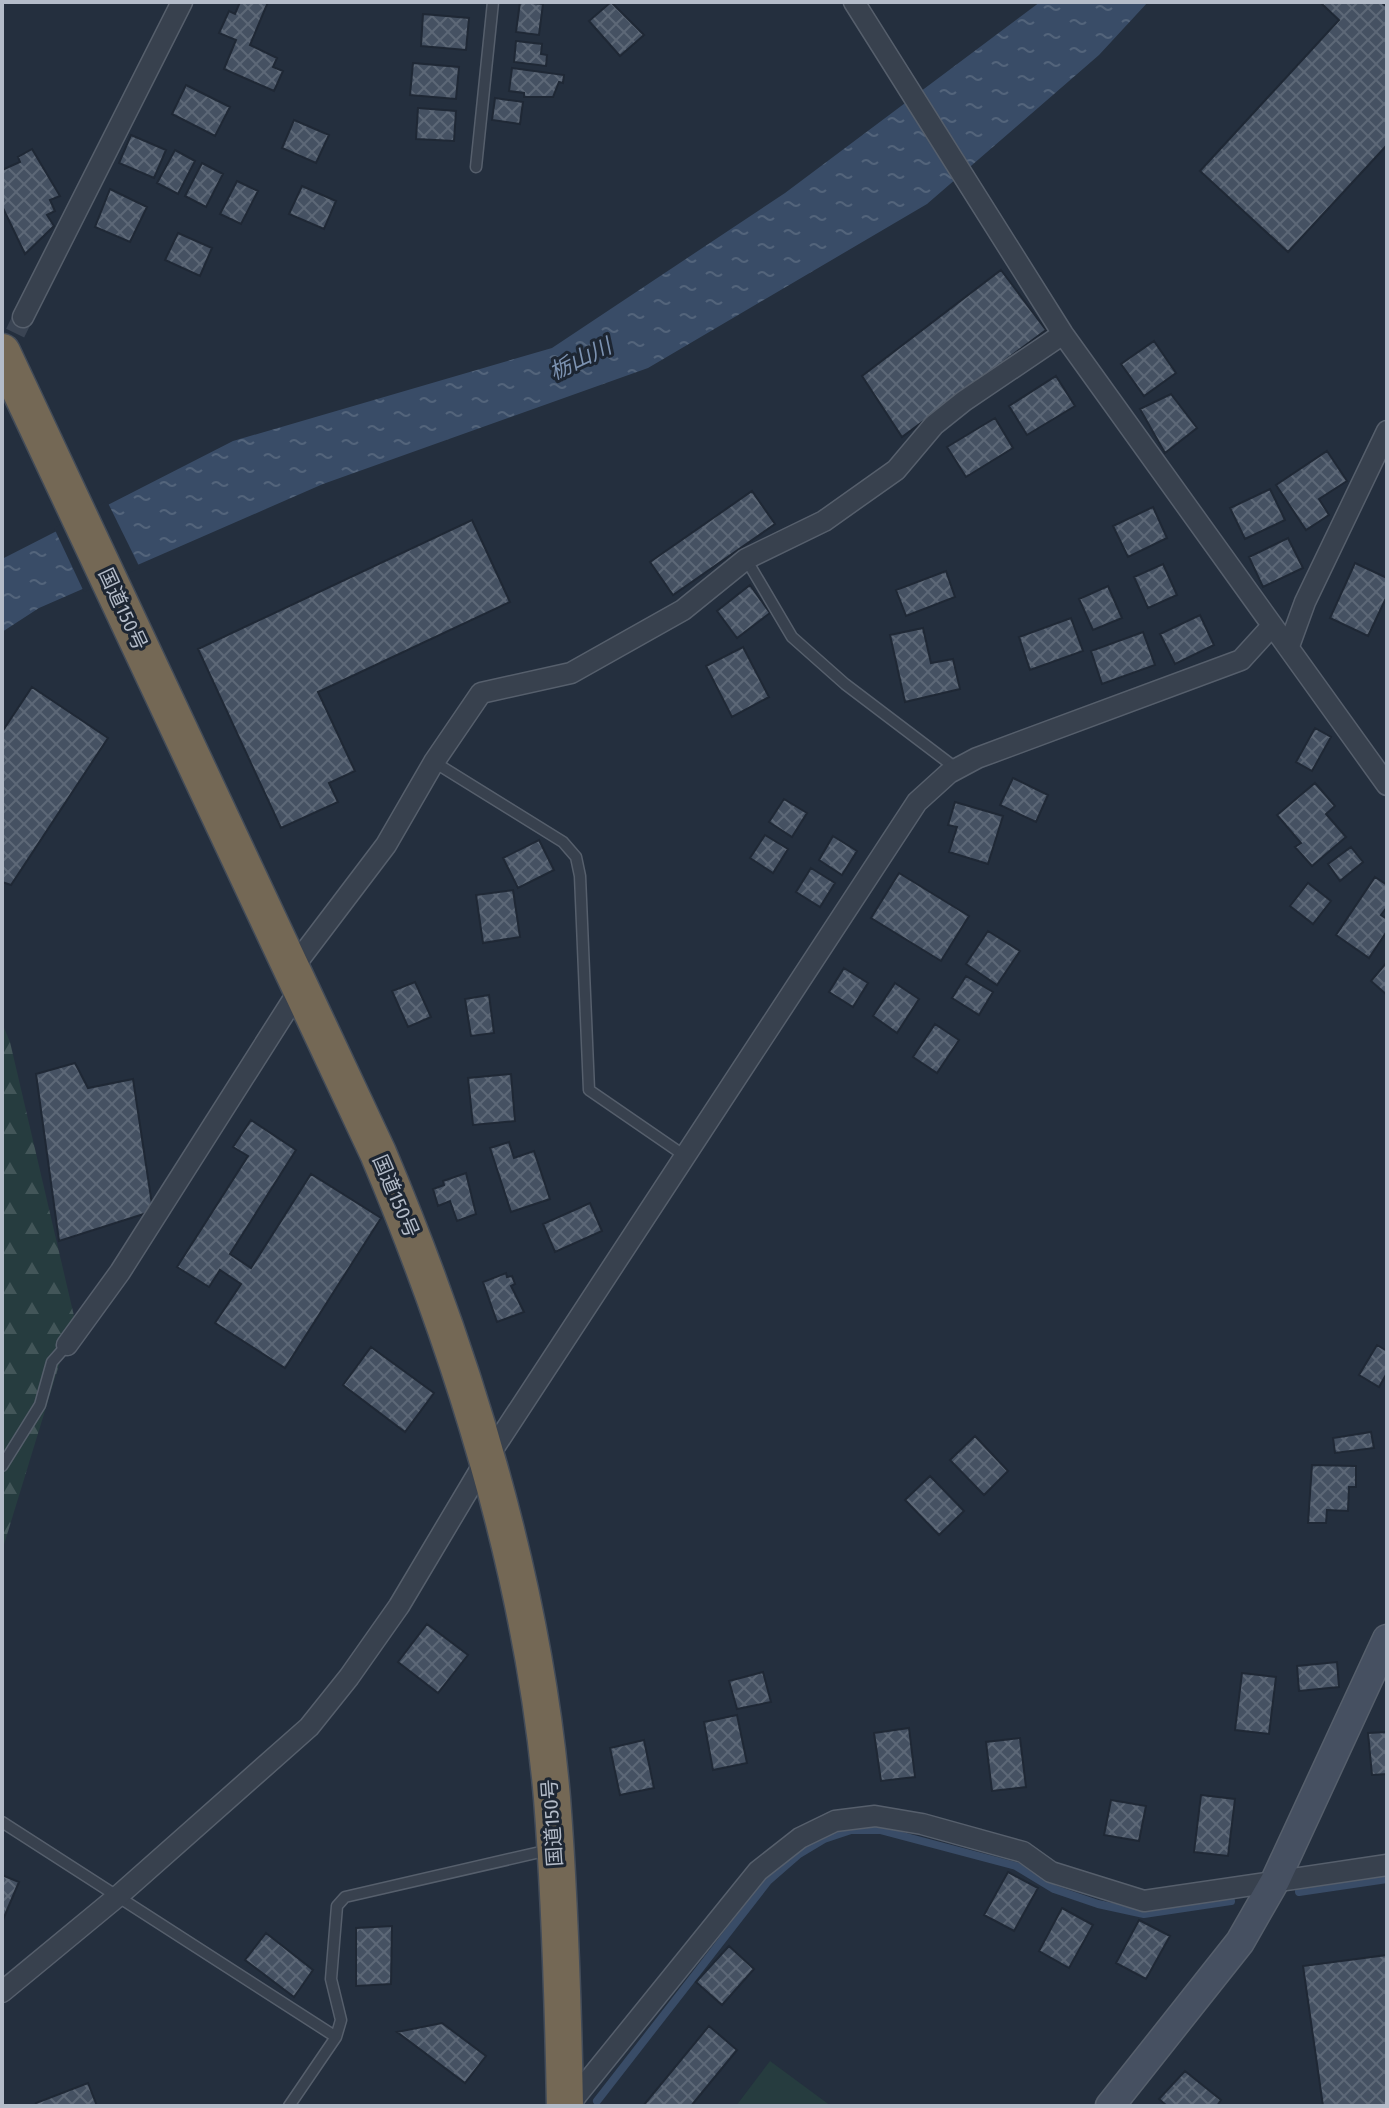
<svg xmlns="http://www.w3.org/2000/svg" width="1389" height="2108" font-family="'Fira Sans Condensed','Noto Sans JP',sans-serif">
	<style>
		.forest { fill: url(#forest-firs) }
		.garden { fill: #263c3f }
		.water { fill: url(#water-ripples) }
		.pier { fill: #242f3e }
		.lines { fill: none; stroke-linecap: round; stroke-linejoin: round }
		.stream { stroke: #394c67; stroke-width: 8 }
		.building { fill: url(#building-cross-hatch); stroke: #1f2835; stroke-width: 2 }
		.street-tunnel { stroke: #3a4453; stroke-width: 20; stroke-dasharray: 20 10; stroke-linecap: butt }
		.lane-casing { stroke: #565f6c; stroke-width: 13 }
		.street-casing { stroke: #565f6c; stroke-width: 23 }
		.secondary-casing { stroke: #565f6c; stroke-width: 31 }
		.highway-casing { stroke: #434c59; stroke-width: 39 }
		.lane { stroke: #38414e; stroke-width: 10 }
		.street { stroke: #38414e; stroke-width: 20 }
		.secondary { stroke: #465061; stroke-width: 28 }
		.highway { stroke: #746855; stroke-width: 36 }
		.labels { text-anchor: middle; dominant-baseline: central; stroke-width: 6; stroke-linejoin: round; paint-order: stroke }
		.street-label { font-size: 20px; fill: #b4bcc9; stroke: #1d2633 }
		.water-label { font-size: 22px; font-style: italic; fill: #7c92b1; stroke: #1d2633 }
	</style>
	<defs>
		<pattern id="forest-firs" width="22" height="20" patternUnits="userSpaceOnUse" patternTransform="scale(2)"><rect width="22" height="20" fill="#263c3f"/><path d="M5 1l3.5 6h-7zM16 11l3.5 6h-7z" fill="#435659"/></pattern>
		<pattern id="water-ripples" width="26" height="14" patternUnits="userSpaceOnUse" patternTransform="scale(2)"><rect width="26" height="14" fill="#394c67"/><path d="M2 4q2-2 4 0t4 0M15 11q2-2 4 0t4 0" fill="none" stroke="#53647b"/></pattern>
		<pattern id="building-cross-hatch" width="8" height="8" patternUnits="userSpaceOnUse" patternTransform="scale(2)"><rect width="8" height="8" fill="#455162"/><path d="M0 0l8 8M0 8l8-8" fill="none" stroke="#5d6877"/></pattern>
	</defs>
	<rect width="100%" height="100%" fill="#242f3e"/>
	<path class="forest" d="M2,1023L10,1042L74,1316L2,1551Z"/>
	<path class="garden" d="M770,2061L831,2106H736Z"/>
	<path class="water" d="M1040,2H1148L1099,55L927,204L648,368L323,484L39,608L2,632V559L233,441L552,348L785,193Z"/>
	<path class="pier" d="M107,501L140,568L84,592L54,528Z"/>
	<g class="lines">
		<path class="stream" d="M1299,1892L1387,1879
			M597,2101L768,1881L799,1854L824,1839L851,1830H880L1016,1866L1054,1889L1098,1904L1144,1914L1231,1901"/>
	</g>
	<path class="building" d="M240,2H268L250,45L277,58L273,67L283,71L274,91L224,69L236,40L219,33L229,11L235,14Z
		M520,2L543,4L539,35L516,32Z
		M611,2L644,35L620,56L589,21Z
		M1324,2H1381L1387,7V145L1288,252L1200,171L1339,20L1322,4Z
		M423,14L469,18L466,50L421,46Z
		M516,41L542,44L541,54L547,55L546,66L514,62Z
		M413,63L459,67L456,99L410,95Z
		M512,68L564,75L563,83L559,82L553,97H524V93L509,91Z
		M186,85L230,107L215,136L172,114Z
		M495,98L523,102L520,124L492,120Z
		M418,108L456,111L454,141L416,139Z
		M294,120L329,135L316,163L282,148Z
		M131,135L166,150L154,178L119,163Z
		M32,149L60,196L50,200L55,211L47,215L54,226L25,254L2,206V170L20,162L18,157Z
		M175,150L195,161L178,194L157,183Z
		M202,163L223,174L206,207L185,196Z
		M237,181L258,191L241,224L220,214Z
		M302,186L336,201L324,229L289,214Z
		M110,189L147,207L130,242L95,227Z
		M178,233L212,248L200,276L165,260Z
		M1001,270L1046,330L902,437L862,376Z
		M1154,341L1176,373L1144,396L1121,364Z
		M1056,376L1075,406L1027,435L1009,406Z
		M1171,394L1197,428L1165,453L1140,409Z
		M995,418L1013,448L966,477L947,447Z
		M1327,451L1347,481L1319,499L1329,515L1306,530L1276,485Z
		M1270,489L1285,520L1245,539L1230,508Z
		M752,491L775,524L673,595L650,562Z
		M1153,507L1167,538L1128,557L1113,526Z
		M472,520L510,602L318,692L355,771L329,783L338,802L281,828L198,649Z
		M1288,538L1303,568L1263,587L1249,557Z
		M1355,563L1387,578V596L1368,636L1330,618Z
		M1163,564L1177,595L1148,608L1134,577Z
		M946,571L955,597L906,616L896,590Z
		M750,585L770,613L737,638L717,611Z
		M1108,586L1122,618L1093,630L1079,599Z
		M1200,615L1214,645L1175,664L1160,634Z
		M1071,618L1083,651L1030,670L1019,637Z
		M923,628L931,663L953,659L960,689L905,702L890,635Z
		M1143,632L1155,665L1102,684L1091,651Z
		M743,647L769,697L732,717L706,666Z
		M32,687L108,738L11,885L2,882V732Z
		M1315,728L1331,737L1312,771L1296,762Z
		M1013,778L1048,795L1036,822L1000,805Z
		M1315,783L1335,806L1326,814L1346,837L1312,866L1295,847L1301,843L1277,815Z
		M784,799L807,813L792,837L769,822Z
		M955,802L1003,816L988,864L949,852L957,827L948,825Z
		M765,835L788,849L773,873L750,858Z
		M833,836L857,851L842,875L819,860Z
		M539,840L554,870L518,888L503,858Z
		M1351,847L1363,862L1340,881L1328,864Z
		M811,868L835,883L820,907L796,892Z
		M899,873L969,916L941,961L871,918Z
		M1375,877L1387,885V907L1381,915L1387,919V931L1369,958L1336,935Z
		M1308,883L1331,901L1313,924L1290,906Z
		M513,890L520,937L483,943L476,895Z
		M988,931L1020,951L997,985L966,964Z
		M1387,962V995L1371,981Z
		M844,968L868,983L853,1007L829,992Z
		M966,976L993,992L979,1015L952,998Z
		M415,982L431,1017L408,1027L392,991Z
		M895,983L919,999L897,1033L873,1016Z
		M489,995L494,1033L471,1036L465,999Z
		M935,1024L959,1040L937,1073L913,1057Z
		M75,1063L88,1088L133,1079L153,1211L59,1241L36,1074Z
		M511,1074L515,1121L473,1125L468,1078Z
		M251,1120L296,1150L230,1254L251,1268L311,1174L381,1218L285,1368L215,1323L241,1284L220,1270L209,1287L177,1267L248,1156L233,1147Z
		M509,1142L514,1158L534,1151L550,1199L511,1212L490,1148Z
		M466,1173L476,1214L457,1221L450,1201L438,1206L433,1189L444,1185L443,1181Z
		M590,1203L602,1231L555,1252L543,1224Z
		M506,1273L507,1277L512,1276L515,1284L511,1286L524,1312L497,1322L483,1282Z
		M1377,1345L1387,1351V1373L1379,1387L1359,1375Z
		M371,1347L434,1393L405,1432L343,1385Z
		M1371,1432L1374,1448L1335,1453L1333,1438Z
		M975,1436L1008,1471L984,1495L950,1460Z
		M1312,1465L1356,1466V1487H1349L1348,1511L1327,1510L1326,1523H1308Z
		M930,1476L964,1511L939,1535L905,1500Z
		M427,1624L468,1655L438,1693L398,1662Z
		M1337,1662L1339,1687L1299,1691L1297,1666Z
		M763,1672L771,1702L737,1709L729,1681Z
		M1242,1673L1276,1677L1269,1734L1235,1730Z
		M737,1715L747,1763L713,1770L704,1722Z
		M909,1728L915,1777L881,1781L874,1733Z
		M1387,1732V1774L1372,1775L1368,1733Z
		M1020,1738L1026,1787L992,1791L986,1742Z
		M644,1740L654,1788L620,1795L610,1748Z
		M1201,1795L1235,1799L1228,1856L1194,1852Z
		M1111,1800L1146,1806L1139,1841L1104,1835Z
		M1008,1872L1038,1888L1014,1931L984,1915Z
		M2,1875L19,1882L2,1922Z
		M1062,1908L1093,1925L1069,1968L1039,1951Z
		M1139,1920L1170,1936L1146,1979L1116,1963Z
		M392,1926L391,1984L356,1986V1928Z
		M266,1933L313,1970L294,1997L245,1960Z
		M729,1946L754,1969L722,2005L696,1982Z
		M1387,1955V2106H1323L1303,1966Z
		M442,2023L486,2056L465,2083L397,2032Z
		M709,2026L737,2050L691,2106H643Z
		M1185,2071L1221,2100L1217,2106H1167L1159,2099Z
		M88,2083L97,2106H37L36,2103Z"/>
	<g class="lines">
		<path class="street-tunnel" d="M2,360L23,317"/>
		<g class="lane-casing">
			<path id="lane" d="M476,167L493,2
				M746,559L792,637L845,684L957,769
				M434,762L563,842L576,857L580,876L589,1090L685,1156
				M2,1466L40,1405L52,1362L67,1345
				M2,1822L336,2037
				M289,2106L336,2037L341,2020L331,1979L337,1906L345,1897L549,1850"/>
		</g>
		<g class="street-casing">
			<path id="street" d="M854,2L1063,334L1387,785
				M23,317L182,2
				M1289,646L1305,602L1387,431
				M292,969L386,845L434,762L481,693L571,673L683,610L746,559L824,521L896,470L934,425L964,401L1063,334
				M67,1345L120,1272L301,987
				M2,1992L117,1897L309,1727L349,1677L399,1606L486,1460L917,802L949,773L977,758L1241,660L1272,626
				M568,2106L758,1871L800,1838L835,1821L875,1816L922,1824L1023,1852L1051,1872L1144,1901L1387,1865"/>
		</g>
		<g class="secondary-casing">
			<path id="secondary" d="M1110,2106L1240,1942L1275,1881L1387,1639"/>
		</g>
		<g class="highway-casing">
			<path id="highway" d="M2,352L378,1153C463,1355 533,1579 552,1798C560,1901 563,2003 565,2106"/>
		</g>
		<use href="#lane" class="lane"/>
		<use href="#street" class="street"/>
		<use href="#secondary" class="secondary"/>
		<use href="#highway" class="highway"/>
	</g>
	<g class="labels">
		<g class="street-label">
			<text transform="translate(123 609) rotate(65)">国道150号</text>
			<text transform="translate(396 1196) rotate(67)">国道150号</text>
			<text transform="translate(552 1823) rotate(-94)">国道150号</text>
		</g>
		<g class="water-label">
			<text transform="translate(580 359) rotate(-26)">栃山川</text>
		</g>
	</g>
	<rect width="1389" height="2108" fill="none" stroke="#b4bcc9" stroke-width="8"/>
</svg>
